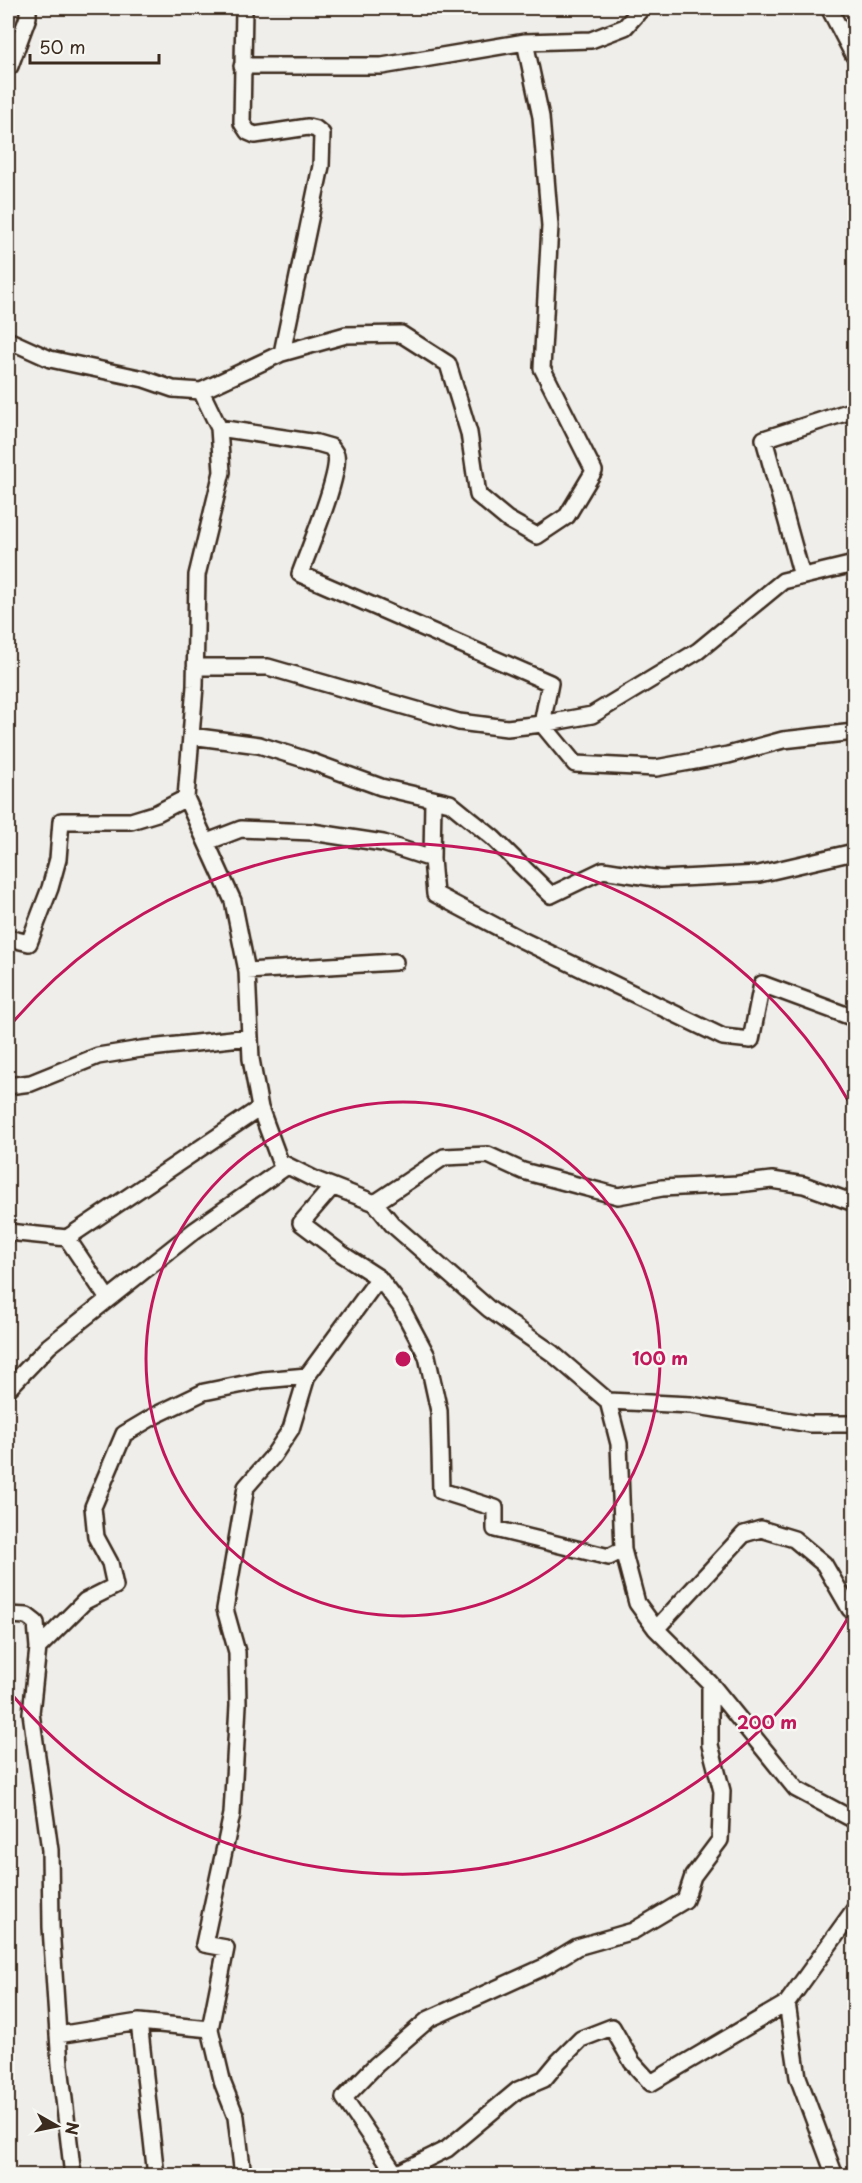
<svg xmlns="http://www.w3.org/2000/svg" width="862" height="2183" font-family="'Playpen Sans',sans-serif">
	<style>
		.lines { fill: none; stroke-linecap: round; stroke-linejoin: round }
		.street-casing { stroke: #3b2a1e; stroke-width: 20 }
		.street { stroke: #f6f6f2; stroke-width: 15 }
		.ring { fill: none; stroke: #c2185b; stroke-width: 3 }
		.centre { fill: #c2185b; stroke: #f6f6f2; stroke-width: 3 }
		.ring-label { font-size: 18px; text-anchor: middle; font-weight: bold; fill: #c2185b; stroke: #f6f6f2; stroke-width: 5; stroke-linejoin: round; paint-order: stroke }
	</style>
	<rect width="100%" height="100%" fill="#efeeea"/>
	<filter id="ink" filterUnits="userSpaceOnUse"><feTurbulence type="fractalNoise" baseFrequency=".0167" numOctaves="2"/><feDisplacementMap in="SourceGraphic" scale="12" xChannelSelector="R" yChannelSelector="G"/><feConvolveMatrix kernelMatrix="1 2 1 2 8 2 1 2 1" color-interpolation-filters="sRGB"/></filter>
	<g filter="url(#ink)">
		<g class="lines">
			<g class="street-casing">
				<path id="street" d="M244,8L242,123L248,132L255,135L308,127L316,129L322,134L321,166L282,353
					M829,8L854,56
					M8,66H10L28,17V8
					M242,66H382L525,42
					M8,340L50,359L144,379L173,389L201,391L219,428L222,472L197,575L195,686L186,798L233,901L247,971L251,1059L260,1108L280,1162L316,1180L375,1203L392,1224L489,1309L552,1353L608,1401L619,1444L623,1550L637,1603L656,1629L744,1534L761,1529L794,1539L824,1564L850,1609L854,1611
					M201,391L282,353L346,335L401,334L448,364L469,433L478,495L507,519L537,536L567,516L594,471L542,368L550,226L541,117L525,42L591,40L625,27L642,8
					M219,428L317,443L331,447C332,449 335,452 336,455C341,475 308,551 300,574L550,683L542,724L592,715L698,651L783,581L854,564
					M802,576L764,439L854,410
					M195,667H268L459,722L507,728L542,724L575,764L656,768L728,755L783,740L854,732
					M191,736L259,745L307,760L381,787L450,803L493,838L551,895L603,870L661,879L759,874L854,852
					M207,842L241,829L312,832L383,843L432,859L433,799
					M432,859L435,894L522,940L723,1037L751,1040L762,984L854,1018
					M8,938L29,943L50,888L58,859L61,821H131L157,813L186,798
					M247,971L395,962
					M8,1086L31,1083L98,1056L141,1049L250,1037
					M332,1187L301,1223L342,1254L379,1278L401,1307L427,1356L439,1411L441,1491L495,1508V1529L609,1557L623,1550
					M375,1203L444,1157L488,1155L523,1171L618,1196L662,1188L738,1184L772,1180L804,1185L854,1203
					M8,1232L67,1238L260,1108
					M67,1238L108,1299
					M8,1389L49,1346L194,1231L287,1166
					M608,1401L691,1405L810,1424H854
					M8,1615L27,1616L36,1623L38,1648L31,1713L50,1850L51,1927L60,2065L73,2176
					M656,1629L710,1683L796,1789L854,1820
					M38,1648L85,1601L115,1586L110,1563L96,1537L93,1507L124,1434L156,1415L204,1392L263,1380L307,1376
					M139,2022L210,2029L223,2084L236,2117L243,2176
					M210,2029L226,1948L204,1944L232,1814L238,1705L237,1652L225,1609L246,1487L273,1456L291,1429L307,1376L379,1278
					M58,2035L139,2022L156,2176
					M396,2174L447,2149L518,2090L544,2079L559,2061L581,2039L612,2027L632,2062L651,2083L787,2003
					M397,2176L344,2098L376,2065L429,2019L544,1967L577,1947L633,1931L685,1900L693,1876L720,1840L722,1791L710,1745V1683
					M835,2176L798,2077L787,2003L854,1910"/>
			</g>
			<use href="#street" class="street"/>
		</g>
	</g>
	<g class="ring">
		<circle cx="403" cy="1359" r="257"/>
		<path d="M853 1609A515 515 0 0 1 8 1690M8 1028A515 515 0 0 1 853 1109"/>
	</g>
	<circle cx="403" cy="1359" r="9" class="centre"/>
	<g class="ring-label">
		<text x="660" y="1365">100 m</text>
		<text x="767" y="1729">200 m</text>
	</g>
	<rect width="862" height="2183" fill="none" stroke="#f6f6f2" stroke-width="30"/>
	<rect x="15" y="15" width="832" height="2153" fill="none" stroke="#3b2a1e" stroke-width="2" filter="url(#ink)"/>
	<g transform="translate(57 2126) rotate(99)" stroke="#f6f6f2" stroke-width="4.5" paint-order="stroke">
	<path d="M0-4.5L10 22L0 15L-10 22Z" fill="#3b2a1e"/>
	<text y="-9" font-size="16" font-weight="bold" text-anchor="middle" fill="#3b2a1e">N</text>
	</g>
	<path d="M30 54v9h129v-9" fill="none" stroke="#3b2a1e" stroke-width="3"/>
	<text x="39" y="54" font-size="18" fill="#3b2a1e" stroke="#f6f6f2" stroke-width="4.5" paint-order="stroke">50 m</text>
</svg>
